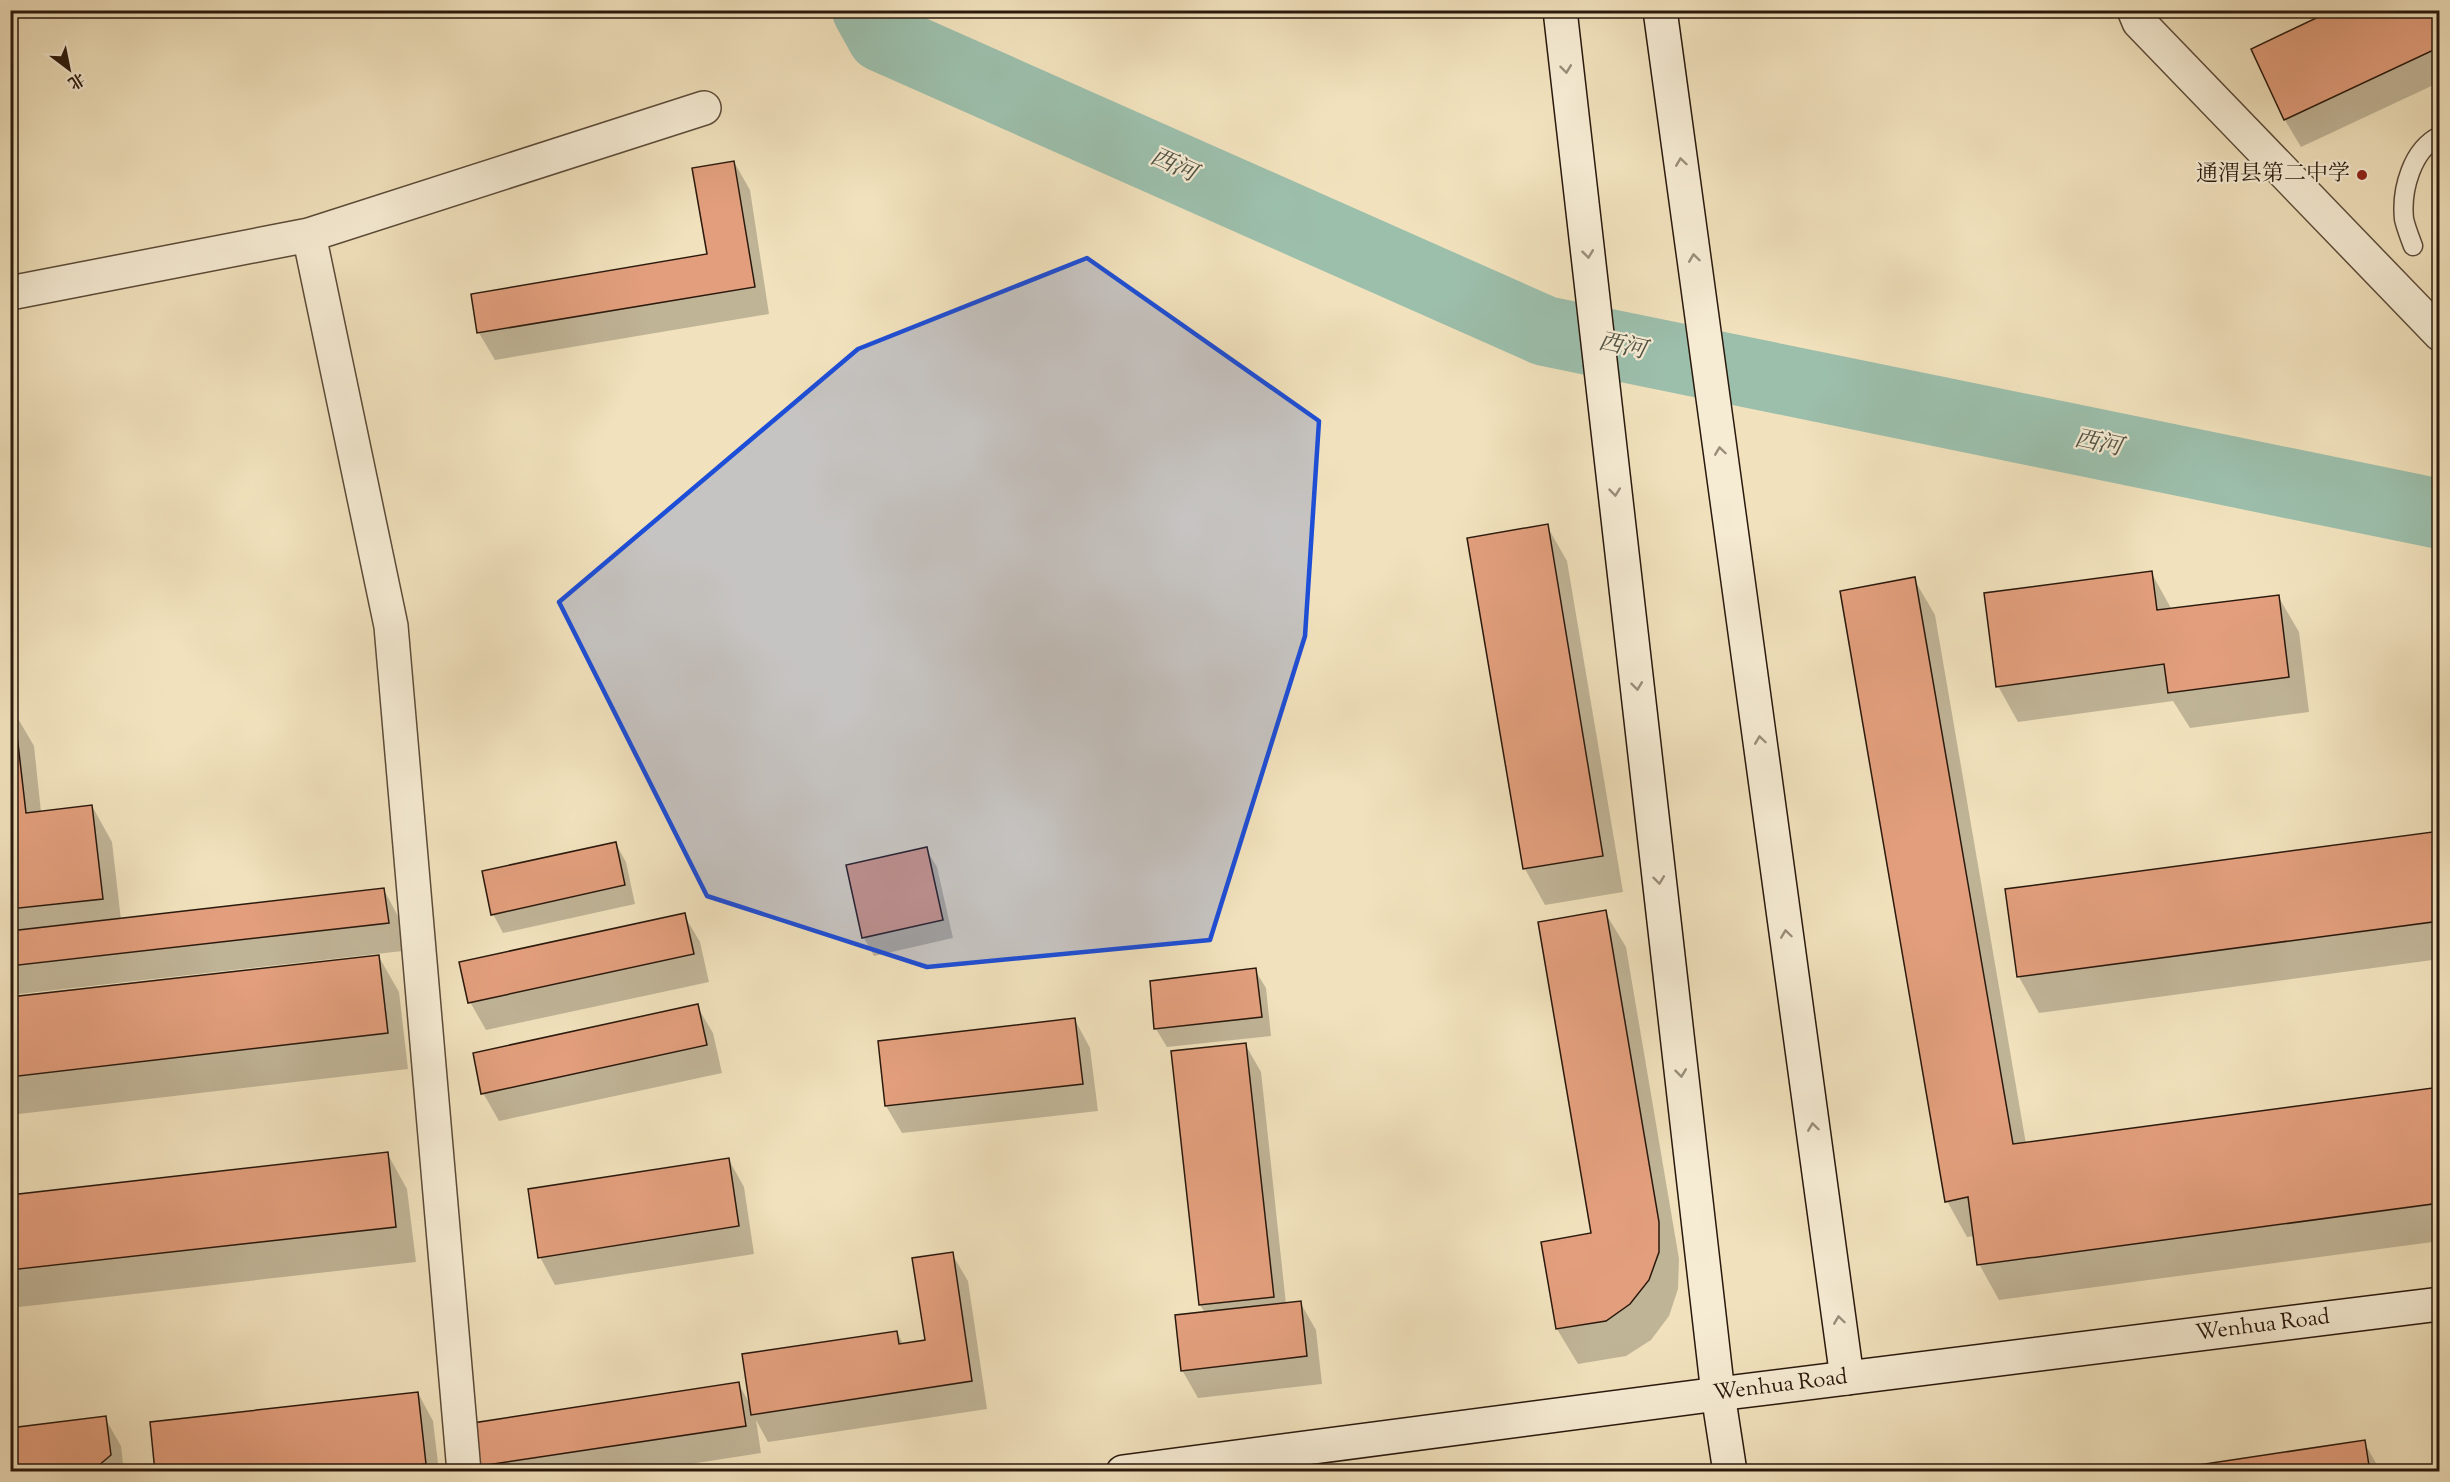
<svg xmlns="http://www.w3.org/2000/svg" width="2450" height="1482" font-family="'Sorts Mill Goudy','Noto Serif SC',serif">
	<style>
		.shadow { fill: #0003 }
		.lines { fill: none; stroke-linecap: round; stroke-linejoin: round }
		.river { stroke: #9cbfac; stroke-width: 70 }
		.building { fill: #e39f7d; stroke: #2a190d; stroke-width: 1.5 }
		.lane-casing { stroke: #5c4b39; stroke-width: 21 }
		.street-casing { stroke: #5c4b39; stroke-width: 36 }
		.secondary-casing { stroke: #2a190d; stroke-width: 36 }
		.lane { stroke: #f6ecd4; stroke-width: 18 }
		.street { stroke: #f6ecd4; stroke-width: 33 }
		.secondary { stroke: #f6ecd4; stroke-width: 33 }
		.oneway { stroke: #9a8d7a }
		.marked { fill: #1d4ed8; fill-opacity: 0.2; stroke: #1d4ed8; stroke-width: 4.5; stroke-linejoin: round }
		.poi-dot { fill: #8f2418; stroke: #f6ecd4; stroke-width: 2 }
		.labels { text-anchor: middle; dominant-baseline: central; stroke-width: 4.5; stroke-linejoin: round; paint-order: stroke }
		.poi-label { font-size: 22px; fill: #2a190d; stroke: #f6ecd4; text-anchor: end }
		.street-label { font-size: 22px; fill: #2a190d; stroke: #f6ecd4 }
		.water-label { font-size: 24px; font-style: italic; fill: #525345; stroke: #f6ecd4 }
	</style>
	<rect width="100%" height="100%" fill="#f1e2bd"/>
	<filter id="stains"><feTurbulence type="fractalNoise" baseFrequency=".00333" numOctaves="4"/><feColorMatrix values="0 0 0 0 .2 0 0 0 0 .09 0 0 0 0 .02 0 0 0 .5 -.17"/></filter>
	<radialGradient id="worn" r=".72"><stop offset=".6" stop-color="#630" stop-opacity="0"/><stop offset="1" stop-color="#630" stop-opacity=".3"/></radialGradient>
	<path class="shadow" d="M2440,10V82L2301,147L2285,120L2253,50Z
		M734,162L750,190L769,314L495,360L479,333L473,295L708,256Z
		M1547,526L1567,561L1623,892L1545,905L1525,869L1469,539Z
		M2151,572L2172,610L2278,596L2299,632L2309,712L2190,728L2173,701L2018,722L1998,686Z
		M1914,579L1935,615L2026,1144L2440,1089V1241L1999,1300L1979,1264L1975,1236L1967,1237L1947,1201Z
		M10,710H13L34,746L41,812L92,806L112,842L121,920L384,890L399,918L403,951L10,995Z
		M2440,833V959L2039,1013L2019,977L2007,890Z
		M616,844L626,862L635,904L503,933L493,914Z
		M926,849L937,867L953,938L874,956L864,938L847,867Z
		M1605,912L1626,947L1679,1259L1678,1289L1669,1316L1651,1340L1626,1356L1578,1364L1557,1329L1592,1235Z
		M684,915L700,942L709,982L486,1030L470,1002Z
		M379,957L399,992L408,1069L10,1115V998Z
		M1255,970L1266,988L1271,1036L1167,1047L1156,1029L1151,982Z
		M697,1006L713,1033L722,1073L499,1121L483,1093Z
		M1075,1020L1090,1048L1098,1111L902,1133L886,1106Z
		M1245,1044L1261,1072L1286,1304L1300,1302L1316,1330L1322,1384L1198,1398L1182,1370L1205,1313L1200,1305Z
		M387,1153L407,1189L416,1262L10,1308V1196Z
		M729,1160L744,1187L754,1254L555,1285L540,1257Z
		M952,1254L968,1281L987,1409L768,1442L756,1420L761,1453L639,1472H485L481,1466L738,1383L751,1406L897,1332L903,1344L927,1341Z
		M418,1393L433,1421L439,1472H157Z
		M105,1418L121,1446L124,1472H10Z
		M2364,1442L2381,1472H2162Z"/>
	<g class="lines">
		<path class="river" d="M867,10L882,37L1545,331L2440,514"/>
	</g>
	<path class="building" d="M2333,10H2440V47L2284,120L2251,49Z
		M734,161L755,287L477,333L471,294L707,254L692,168Z
		M1548,524L1603,856L1523,869L1467,538Z
		M2152,571L2157,610L2279,595L2289,677L2168,693L2164,664L1996,687L1984,593Z
		M1915,577L2013,1144L2440,1087V1203L1977,1265L1968,1197L1945,1202L1840,591Z
		M10,709H14L26,813L92,805L103,899L10,909Z
		M2440,831V921L2017,977L2005,889Z
		M616,842L625,885L491,915L482,871Z
		M927,847L943,920L862,938L846,865Z
		M384,888L389,923L10,966V931Z
		M1606,910L1659,1222V1252L1649,1280L1630,1304L1606,1321L1556,1329L1541,1242L1591,1233L1538,922Z
		M685,913L694,954L468,1003L459,962Z
		M379,955L388,1033L10,1077V997Z
		M1256,968L1262,1017L1154,1029L1150,981Z
		M698,1004L707,1045L481,1094L473,1053Z
		M1075,1018L1083,1084L885,1106L878,1041Z
		M1246,1043L1274,1297L1199,1305L1171,1051Z
		M388,1152L396,1227L10,1270V1195Z
		M729,1158L739,1226L538,1258L528,1189Z
		M953,1252L972,1381L751,1415L742,1354L897,1331L899,1344L925,1340L912,1258Z
		M1301,1301L1307,1356L1181,1371L1175,1315Z
		M739,1382L746,1426L480,1466L473,1423Z
		M418,1392L426,1464L360,1472H155L150,1422Z
		M106,1416L111,1455L91,1472H10V1428Z
		M2365,1440L2370,1472H2152Z"/>
	<g class="lines">
		<g class="lane-casing">
			<path id="lane" d="M2413,246C2410,238 2406,228 2404,219C2401,190 2412,149 2440,136"/>
		</g>
		<g class="street-casing">
			<path id="street" d="M2134,10L2139,22L2440,334
				M309,235L391,626L464,1472
				M10,293L309,235L704,108"/>
		</g>
		<g class="secondary-casing">
			<g id="secondary">
				<path d="M1560,10L1718,1394L1730,1472"/>
				<path d="M1660,10L1847,1378"/>
				<path id="s1" d="M1123,1472L1718,1394L2440,1304"/>
			</g>
		</g>
		<use href="#lane" class="lane"/>
		<use href="#street" class="street"/>
		<use href="#secondary" class="secondary"/>
	</g>
	<defs><path id="oneway-chevron" d="M-2-3.5L2.5 0L-2 3.5" fill="none" stroke-width="1.6" stroke-linecap="round" stroke-linejoin="round" transform="scale(1.5)"/></defs>
	<g class="oneway">
		<use href="#oneway-chevron" transform="translate(1566 69) rotate(83)"/>
		<use href="#oneway-chevron" transform="translate(1681 162) rotate(-98)"/>
		<use href="#oneway-chevron" transform="translate(1588 254) rotate(83)"/>
		<use href="#oneway-chevron" transform="translate(1694 258) rotate(-98)"/>
		<use href="#oneway-chevron" transform="translate(1720 451) rotate(-98)"/>
		<use href="#oneway-chevron" transform="translate(1615 492) rotate(84)"/>
		<use href="#oneway-chevron" transform="translate(1637 686) rotate(83)"/>
		<use href="#oneway-chevron" transform="translate(1760 740) rotate(-98)"/>
		<use href="#oneway-chevron" transform="translate(1659 880) rotate(83)"/>
		<use href="#oneway-chevron" transform="translate(1786 934) rotate(-98)"/>
		<use href="#oneway-chevron" transform="translate(1681 1073) rotate(83)"/>
		<use href="#oneway-chevron" transform="translate(1813 1127) rotate(-98)"/>
		<use href="#oneway-chevron" transform="translate(1839 1320) rotate(-98)"/>
	</g>
	<path class="marked" d="M1087,258L1319,421L1305,636L1210,940L927,967L707,896L559,602L858,349Z"/>
	<circle class="poi-dot" cx="2362" cy="175" r="6"/>
	<g class="labels">
		<g class="poi-label">
			<text x="2350" y="175">通渭县第二中学</text>
		</g>
		<g class="street-label">
			<text stroke="none"><textPath href="#s1" startOffset="1149">Wenhua Road</textPath></text>
			<text stroke="none"><textPath href="#s1" startOffset="663">Wenhua Road</textPath></text>
		</g>
		<g class="water-label">
			<text transform="translate(1173 166) rotate(24)">西河</text>
			<text transform="translate(1622 347) rotate(12)">西河</text>
			<text transform="translate(2098 444) rotate(12)">西河</text>
		</g>
	</g>
	<rect width="2450" height="1482" fill="none" stroke="#f1e2bd" stroke-width="36"/>
	<rect x="12" y="12" width="2426" height="1458" fill="none" stroke="#2a190d" stroke-width="3"/>
	<rect x="18" y="18" width="2414" height="1446" fill="none" stroke="#2a190d" stroke-width="1.5"/>
	<g transform="translate(69 69) rotate(148)" stroke="#f6ecd4" stroke-width="4.5" paint-order="stroke">
	<path d="M0-4.5L10 22L0 15L-10 22Z" fill="#2a190d"/>
	<text y="-9" font-size="16" font-weight="bold" text-anchor="middle" fill="#2a190d">北</text>
	</g>
	<rect width="100%" height="100%" filter="url(#stains)"/>
	<rect width="100%" height="100%" fill="url(#worn)"/>
</svg>
